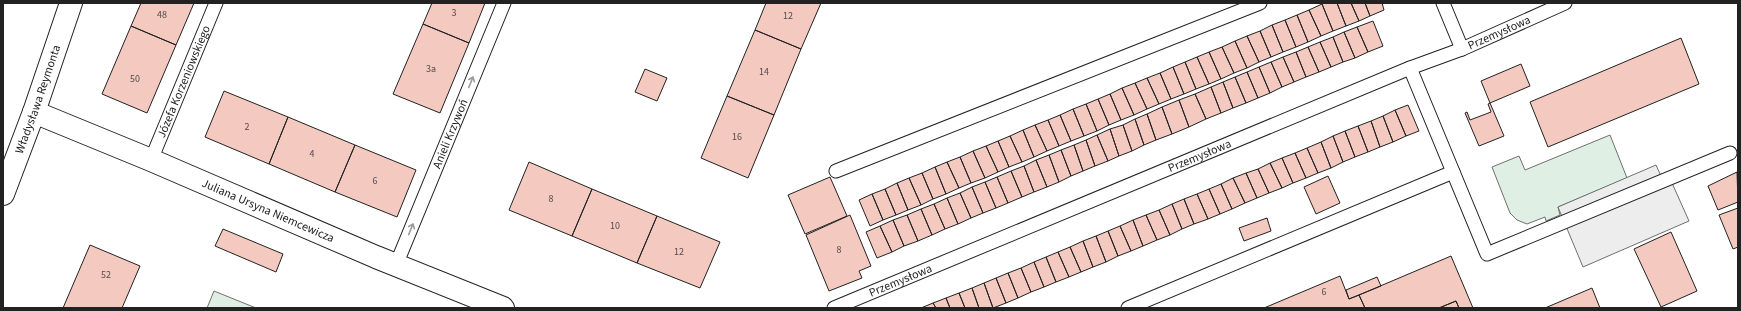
<svg xmlns="http://www.w3.org/2000/svg" width="1741" height="311" font-family="'Source Sans 3',sans-serif">
	<style>
		.green { fill: #e0efe3; stroke: #6f6f6f }
		.parking { fill: #ededed; stroke: #6f6f6f }
		.building { fill: #f3c9c0; stroke: #222 }
		.lines { fill: none; stroke-linecap: round; stroke-linejoin: round }
		.service-casing { stroke: #222; stroke-width: 15 }
		.minor-casing { stroke: #222; stroke-width: 24 }
		.service { stroke: #fff; stroke-width: 13 }
		.minor { stroke: #fff; stroke-width: 22 }
		.oneway { stroke: #9c9c9c }
		.labels { text-anchor: middle; dominant-baseline: central; stroke-width: 3; stroke-linejoin: round; paint-order: stroke }
		.number-label { font-size: 10px; fill: #564c4a }
		.street-label { font-size: 12px; fill: #222; stroke: #fff }
	</style>
	<rect width="100%" height="100%" fill="#fff"/>
	<path class="green" d="M1610,135L1627,178L1558,207L1560,215L1546,221L1545,217L1527,224L1517,220L1510,213L1492,167L1519,156L1525,170Z
		M214,291L256,308H207Z"/>
	<path class="parking" d="M1656,165L1665,185L1672,183L1689,221L1583,267L1558,207Z"/>
	<path class="building" d="M141,3H194L176,45L131,26Z
		M432,3H485L469,43L423,24Z
		M766,3H821L801,49L755,30Z
		M1325,3H1337L1346,26L1333,31L1322,4Z
		M1337,3H1351L1359,21L1346,26Z
		M1351,3H1365L1370,16L1359,21Z
		M1365,3H1382L1384,10L1370,16Z
		M1322,4L1333,31L1321,36L1309,10Z
		M1309,10L1321,36L1308,42L1297,15Z
		M1297,15L1308,42L1296,47L1285,20Z
		M1285,20L1296,47L1283,52L1272,25Z
		M1373,21L1383,46L1368,52L1357,27Z
		M423,24L469,43L440,113L393,94Z
		M1272,25L1283,52L1271,57L1260,31Z
		M131,26L176,45L147,113L102,94Z
		M1357,27L1368,52L1355,58L1344,32Z
		M755,30L801,49L774,115L727,96Z
		M1260,31L1271,57L1259,62L1247,36Z
		M1344,32L1355,58L1343,62L1333,37Z
		M1247,36L1259,62L1247,68L1235,41Z
		M1333,37L1343,62L1331,67L1320,42Z
		M1681,38L1699,84L1548,147L1530,102Z
		M1235,41L1247,68L1234,73L1222,47Z
		M1320,42L1331,67L1319,72L1308,47Z
		M1222,47L1234,73L1221,79L1209,52Z
		M1308,47L1319,72L1306,77L1296,52Z
		M1209,52L1221,79L1209,84L1197,57Z
		M1296,52L1306,77L1294,82L1283,57Z
		M1197,57L1209,84L1196,89L1185,62Z
		M1283,57L1294,82L1282,87L1271,62Z
		M1185,62L1196,89L1184,94L1173,67Z
		M1271,62L1282,87L1270,93L1259,67Z
		M1521,64L1530,86L1490,103L1481,81Z
		M1173,67L1184,94L1171,99L1160,73Z
		M1259,67L1270,93L1258,98L1247,72Z
		M645,69L667,78L657,101L635,92Z
		M1247,72L1258,98L1246,103L1235,77Z
		M1160,73L1171,99L1159,104L1147,78Z
		M1235,77L1246,103L1233,108L1223,82Z
		M1147,78L1159,104L1147,109L1135,83Z
		M1223,82L1233,108L1221,113L1211,87Z
		M1135,83L1147,109L1134,115L1122,88Z
		M1211,87L1221,113L1206,119L1195,94Z
		M1122,88L1134,115L1121,120L1110,94Z
		M224,91L288,117L269,164L205,137Z
		M1110,94L1121,120L1109,125L1098,99Z
		M1195,94L1206,119L1189,127L1179,100Z
		M727,96L774,115L748,178L701,158Z
		M1098,99L1109,125L1097,131L1086,104Z
		M1179,100L1189,127L1172,134L1162,107Z
		M1490,103L1504,136L1479,146L1465,113L1467,112L1470,120L1491,112L1488,104Z
		M1086,104L1097,131L1084,136L1073,109Z
		M1408,105L1419,131L1406,136L1395,110Z
		M1162,107L1172,134L1156,140L1147,114Z
		M1073,109L1084,136L1071,141L1060,115Z
		M1395,110L1406,136L1393,142L1383,116Z
		M1147,114L1156,140L1144,145L1135,119Z
		M1060,115L1071,141L1059,146L1048,120Z
		M1383,116L1393,142L1380,147L1371,121Z
		M288,117L355,145L335,192L269,164Z
		M1135,119L1144,145L1132,151L1123,125Z
		M1048,120L1059,146L1047,151L1035,125Z
		M1371,121L1380,147L1368,152L1358,126Z
		M1035,125L1047,151L1034,157L1023,130Z
		M1123,125L1132,151L1119,156L1110,129Z
		M1358,126L1368,152L1355,157L1345,131Z
		M1110,129L1119,156L1108,161L1097,135Z
		M1023,130L1034,157L1022,162L1010,136Z
		M1345,131L1355,157L1343,162L1333,136Z
		M1097,135L1108,161L1095,166L1086,140Z
		M1010,136L1022,162L1009,167L998,141Z
		M1333,136L1343,162L1331,168L1321,142Z
		M1086,140L1095,166L1083,171L1074,145Z
		M998,141L1009,167L998,172L986,146Z
		M1321,142L1331,168L1318,173L1307,148Z
		M355,145L416,170L397,217L335,192Z
		M1074,145L1083,171L1071,176L1061,150Z
		M986,146L998,172L985,178L973,151Z
		M1307,148L1318,173L1306,178L1295,153Z
		M1061,150L1071,176L1059,182L1049,155Z
		M973,151L985,178L971,183L960,157Z
		M1295,153L1306,178L1293,183L1282,158Z
		M1049,155L1059,182L1047,187L1036,160Z
		M960,157L971,183L959,188L947,162Z
		M1282,158L1293,183L1282,188L1270,163Z
		M1036,160L1047,187L1034,192L1024,166Z
		M529,162L592,189L572,236L509,210Z
		M947,162L959,188L946,194L935,167Z
		M1270,163L1282,188L1269,193L1258,169Z
		M1024,166L1034,192L1022,197L1011,171Z
		M935,167L946,194L933,199L922,173Z
		M1258,169L1269,193L1257,198L1246,173Z
		M1011,171L1022,197L1008,203L997,177Z
		M1737,172L1738,202L1718,210L1708,186Z
		M922,173L933,199L921,205L909,178Z
		M1246,173L1257,198L1245,203L1233,178Z
		M1328,176L1340,203L1316,214L1304,187Z
		M830,177L847,216L805,234L788,195Z
		M997,177L1008,203L996,208L985,182Z
		M909,178L921,205L908,210L897,183Z
		M1233,178L1245,203L1232,209L1221,184Z
		M985,182L996,208L983,213L972,187Z
		M897,183L908,210L896,215L885,189Z
		M1221,184L1232,209L1220,214L1209,189Z
		M972,187L983,213L971,218L960,193Z
		M592,189L657,216L637,263L572,236Z
		M885,189L896,215L883,220L872,194Z
		M1209,189L1220,214L1208,219L1197,194Z
		M960,193L971,218L958,224L947,198Z
		M872,194L883,220L870,226L859,200Z
		M1197,194L1208,219L1194,224L1184,199Z
		M947,198L958,224L945,229L934,204Z
		M1184,199L1194,224L1182,229L1172,204Z
		M934,204L945,229L932,235L921,209Z
		M1172,204L1182,229L1170,235L1159,210Z
		M1738,208V247L1733,249L1719,215Z
		M921,209L932,235L918,241L907,215Z
		M1159,210L1170,235L1157,240L1146,215Z
		M850,215L871,266L859,271L862,278L829,291L806,235Z
		M907,215L918,241L904,246L893,220Z
		M1146,215L1157,240L1143,246L1133,220Z
		M657,216L720,242L700,288L637,263Z
		M1267,218L1271,231L1244,241L1239,228Z
		M893,220L904,246L892,252L880,226Z
		M1133,220L1143,246L1131,251L1120,226Z
		M880,226L892,252L877,258L866,232Z
		M1120,226L1131,251L1118,256L1108,231Z
		M223,229L283,254L276,272L215,246Z
		M1108,231L1118,256L1106,262L1096,236Z
		M1671,232L1697,291L1661,307L1634,249Z
		M1096,236L1106,262L1093,267L1083,241Z
		M1083,241L1093,267L1081,272L1070,247Z
		M90,245L140,266L122,308H63Z
		M1070,247L1081,272L1069,277L1058,252Z
		M1058,252L1069,277L1056,282L1046,257Z
		M1451,256L1473,308H1459L1456,301L1439,308H1365L1359,295Z
		M1046,257L1056,282L1044,287L1034,262Z
		M1034,262L1044,287L1031,292L1021,268Z
		M1021,268L1031,292L1018,298L1008,273Z
		M1008,273L1018,298L1006,303L996,278Z
		M1340,276L1349,299L1359,295L1365,308H1264Z
		M1377,277L1381,286L1349,299L1346,290Z
		M996,278L1006,303L993,308L984,283Z
		M984,283L993,308H979L972,288Z
		M972,288L979,308H965L959,293Z
		M1592,288L1600,308H1545Z
		M959,293L965,308H950L946,298Z
		M946,298L950,308H936L933,303Z
		M1456,301L1459,308H1439Z
		M933,303L936,308H921Z"/>
	<g class="lines">
		<g class="service-casing">
			<g id="service">
				<path d="M1443,3L1462,49"/>
				<path d="M1410,68L1487,254L1730,153"/>
				<path id="s1" d="M151,160L216,3"/>
				<path d="M836,171L1260,3"/>
				<path id="s2" d="M396,265L504,3"/>
				<path id="s3" d="M834,308L1410,68L1462,49L1565,3"/>
				<path d="M1128,308L1453,172"/>
			</g>
		</g>
		<g class="minor-casing">
			<g id="minor">
				<path id="s4" d="M34,112L151,160L376,257L503,308"/>
				<path id="s5" d="M3,194L34,112L71,3"/>
			</g>
		</g>
		<use href="#service" class="service"/>
		<use href="#minor" class="minor"/>
	</g>
	<defs><path id="oneway-shaft" d="M-6 0H5M1.5-3L5.5 0L1.5 3" fill="none" stroke-width="1.6" stroke-linecap="round" stroke-linejoin="round"/></defs>
	<g class="oneway">
		<use href="#oneway-shaft" transform="translate(471 82) rotate(-68)"/>
		<use href="#oneway-shaft" transform="translate(411 229) rotate(-68)"/>
	</g>
	<g class="labels">
		<g class="number-label">
			<text x="454" y="13">3</text>
			<text x="162" y="15">48</text>
			<text x="788" y="16">12</text>
			<text x="431" y="69">3a</text>
			<text x="764" y="72">14</text>
			<text x="135" y="79">50</text>
			<text x="247" y="127">2</text>
			<text x="737" y="137">16</text>
			<text x="312" y="154">4</text>
			<text x="375" y="181">6</text>
			<text x="551" y="199">8</text>
			<text x="615" y="226">10</text>
			<text x="839" y="250">8</text>
			<text x="679" y="252">12</text>
			<text x="106" y="275">52</text>
			<text x="1324" y="292">6</text>
		</g>
		<g class="street-label">
			<text stroke="none"><textPath href="#s3" startOffset="720">Przemysłowa</textPath></text>
			<text stroke="none"><textPath href="#s1" startOffset="85">Józefa Korzeniowskiego</textPath></text>
			<text stroke="none"><textPath href="#s5" startOffset="101">Władysława Reymonta</textPath></text>
			<text stroke="none"><textPath href="#s2" startOffset="142">Anieli Krzywoń</textPath></text>
			<text stroke="none"><textPath href="#s3" startOffset="396">Przemysłowa</textPath></text>
			<text stroke="none"><textPath href="#s4" startOffset="254">Juliana Ursyna Niemcewicza</textPath></text>
			<text stroke="none"><textPath href="#s3" startOffset="72">Przemysłowa</textPath></text>
		</g>
	</g>
	<rect width="1741" height="311" fill="none" stroke="#222222" stroke-width="8"/>
</svg>
